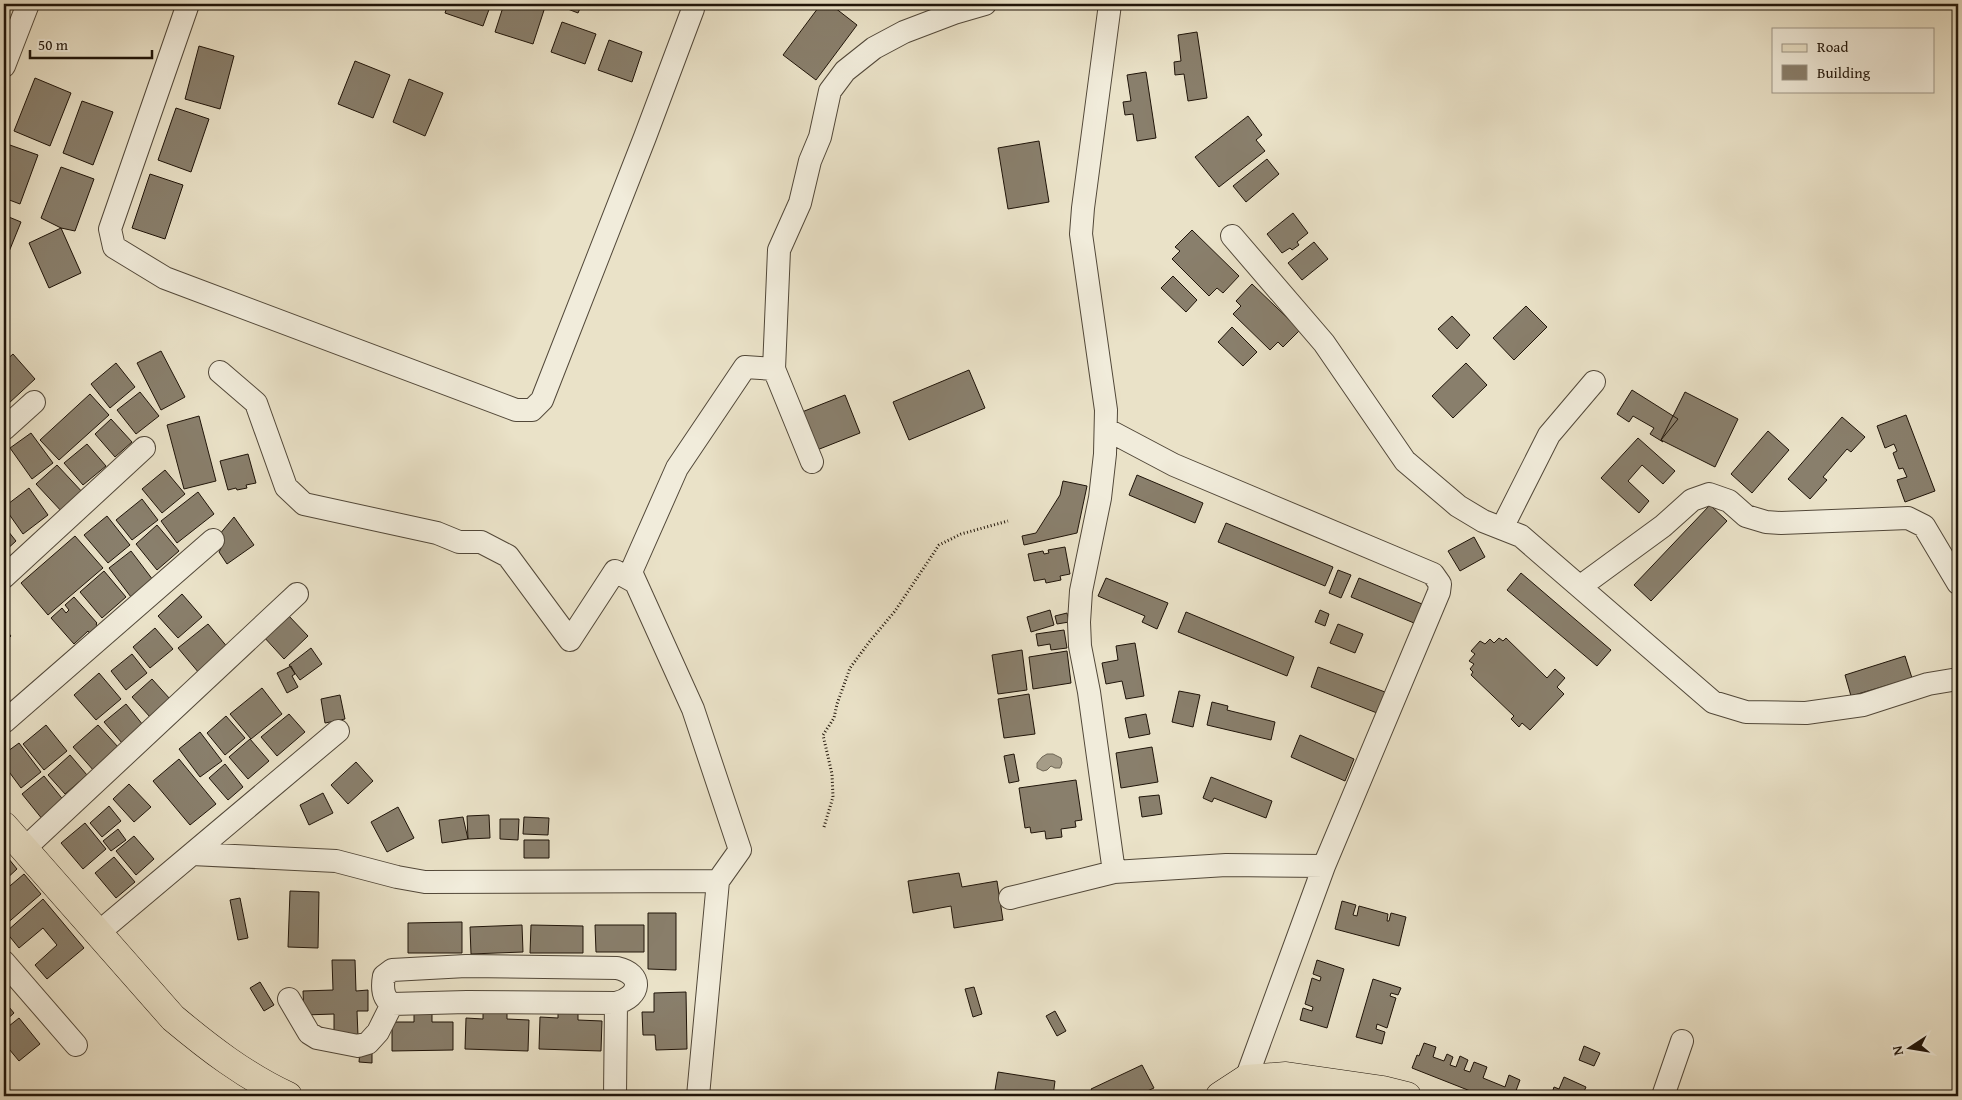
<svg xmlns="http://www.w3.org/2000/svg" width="1962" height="1100" font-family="'Gentium Book Plus',serif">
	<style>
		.water { fill: #a59c87; stroke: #6f6655 }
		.building { fill: #897f6c; stroke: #1f1409 }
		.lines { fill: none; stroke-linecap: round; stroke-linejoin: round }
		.minor-casing { stroke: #524839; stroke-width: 24 }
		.major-casing { stroke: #1f1409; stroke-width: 29 }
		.path { stroke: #1f1409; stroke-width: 3; stroke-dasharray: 1 2.5; stroke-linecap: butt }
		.minor { stroke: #f1ecdb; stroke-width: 22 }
		.major { stroke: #eae2c8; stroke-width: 28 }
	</style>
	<rect width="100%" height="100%" fill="#eae2c8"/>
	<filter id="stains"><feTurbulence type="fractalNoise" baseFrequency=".004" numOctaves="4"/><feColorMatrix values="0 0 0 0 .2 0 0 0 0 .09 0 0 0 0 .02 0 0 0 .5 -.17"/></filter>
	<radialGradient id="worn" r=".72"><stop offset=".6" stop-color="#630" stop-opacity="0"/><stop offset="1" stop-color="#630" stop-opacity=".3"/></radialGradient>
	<path class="water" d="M1047,754H1053L1061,758L1062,763L1060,768H1055L1051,766L1047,770L1043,771L1037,768V763L1042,757Z"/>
	<path class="building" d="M448,4H491L483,26L445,13Z
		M504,4H546L533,44L495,32Z
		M555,4H582L578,13Z
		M821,4H830L857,25L816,80L783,55Z
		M897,4H922L898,9Z
		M562,22L596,34L585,64L551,52Z
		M1197,32L1207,98L1188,101L1184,74L1175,75L1174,62L1181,61L1178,35Z
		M609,40L642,52L632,82L598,70Z
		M199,46L234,56L220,109L185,99Z
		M355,61L390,75L373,118L338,104Z
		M1146,72L1156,138L1137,141L1133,114L1125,115L1123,102L1131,101L1127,75Z
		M35,78L71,93L50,146L14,131Z
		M409,79L443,93L425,136L393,122Z
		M82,101L113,112L93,165L63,153Z
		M176,108L209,119L191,172L158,160Z
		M1248,116L1262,135L1256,140L1265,151L1219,187L1195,157Z
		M1039,141L1049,202L1008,209L998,148Z
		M7,144L38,155L20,204L4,198V153Z
		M1267,159L1279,174L1246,202L1233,186Z
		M61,167L94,179L75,231L61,228L41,218Z
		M150,174L183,185L165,239L132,228Z
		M1293,213L1308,233L1297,242L1299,245L1292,250L1290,248L1282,253L1267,234Z
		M4,215L21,222L4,264Z
		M61,228L81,273L49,288L29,243Z
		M1192,230L1239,276L1223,293L1217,288L1209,296L1172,259L1180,251L1175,247Z
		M1314,242L1328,259L1302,280L1288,263Z
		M1173,276L1197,300L1186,312L1161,288Z
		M1252,284L1300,330L1283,347L1278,342L1270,350L1233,314L1241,306L1236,301Z
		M1526,306L1547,327L1514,360L1493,338Z
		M1452,316L1470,335L1457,349L1438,329Z
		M1232,327L1257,352L1243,366L1218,342Z
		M161,351L185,397L161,410L137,363Z
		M13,354L35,379L8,404L4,400V362Z
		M116,363L135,387L110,408L91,384Z
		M1466,363L1487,385L1453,418L1432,396Z
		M969,370L985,408L909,440L893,402Z
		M1632,390L1678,419L1661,440L1663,442L1650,434L1654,428L1633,416L1629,422L1617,414Z
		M140,392L159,416L136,434L117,410Z
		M1685,392L1738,419L1715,467L1661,440Z
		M90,394L109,415L59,460L40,440Z
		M845,395L860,433L817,450L802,412Z
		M1906,415L1935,491L1905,502L1897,480L1907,477L1903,468L1899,469L1893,453L1897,451L1894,444L1885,448L1877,426Z
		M199,416L216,481L184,489L167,425Z
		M1842,417L1865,437L1851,452L1847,449L1823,477L1827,480L1810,499L1788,479Z
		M111,419L132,442L115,457L95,434Z
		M1768,431L1789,450L1752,493L1731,474Z
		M31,433L53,463L32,479L10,448Z
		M1638,438L1675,471L1663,484L1642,465L1628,481L1649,501L1639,513L1601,478Z
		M87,444L106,466L83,485L64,463Z
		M248,454L256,483L246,485L247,488L237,490L236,488L228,490L220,461Z
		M57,465L85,495L64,514L36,484Z
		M165,470L185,494L162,513L142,489Z
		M1137,475L1203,503L1195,523L1129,495Z
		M1063,481L1087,486L1077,533L1024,545L1022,536L1036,533L1060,495Z
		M29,488L48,515L23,534L4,507Z
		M198,492L214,514L177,543L161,521Z
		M142,499L158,520L132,540L116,520Z
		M1710,505L1727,521L1651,601L1634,585Z
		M107,516L130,545L108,563L84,535Z
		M234,517L254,545L227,564L219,552L224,543L219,535Z
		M1226,523L1333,567L1325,586L1218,542Z
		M157,525L179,551L157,570L136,544Z
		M4,526L16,541L4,552Z
		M75,536L103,568L48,615L21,583Z
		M1474,537L1485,557L1460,571L1448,551Z
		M1065,547L1070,574L1060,576L1061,580L1046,583L1045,579L1034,581L1028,554L1043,551L1044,554L1049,553L1048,550Z
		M131,551L153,580L131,597L109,568Z
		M1338,570L1351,575L1341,598L1329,593Z
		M104,571L126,597L102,618L80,592Z
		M1521,573L1611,650L1597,666L1507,590Z
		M1106,578L1168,603L1157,629L1142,622L1145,616L1098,596Z
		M1359,578L1422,604L1414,623L1351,597Z
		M182,594L202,617L178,638L158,616Z
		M74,597L97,623L96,624L98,627L90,634L88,631L74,644L51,618L62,608L66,613L69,610L65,605Z
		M1050,610L1054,625L1031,632L1027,617Z
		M1320,610L1329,614L1325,626L1315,622Z
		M1186,612L1294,657L1287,676L1178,632Z
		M1067,613L1069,622L1057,624L1055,616Z
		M287,614L308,636L284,659L263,636Z
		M208,624L229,649L199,673L178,648Z
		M1338,624L1363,634L1355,653L1330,643Z
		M4,628L11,636L4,643Z
		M155,628L173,649L150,668L133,647Z
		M1064,630L1067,648L1051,650L1050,644L1038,646L1036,634Z
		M1499,638L1503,641L1506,638L1547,678L1555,669L1565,678L1557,687L1564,694L1530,730L1522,723L1519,727L1511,719L1514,716L1471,675L1473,672L1470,669L1474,664L1469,661L1475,654L1471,651L1480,641L1485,644L1490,639L1494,643Z
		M1135,643L1144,696L1126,699L1122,681L1106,684L1102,663L1118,660L1116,646Z
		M311,648L322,664L300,680L289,665Z
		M1022,650L1027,690L998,694L992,655Z
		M1067,651L1071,683L1033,689L1029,657Z
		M132,654L147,673L126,690L111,671Z
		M1905,656L1912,678L1851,696L1845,675Z
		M291,666L295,674L292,676L298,687L287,693L277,673Z
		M1318,667L1385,692L1377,713L1311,687Z
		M99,673L121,699L96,720L74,695Z
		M152,679L170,699L150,717L132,697Z
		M262,688L282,714L251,739L230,714Z
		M1179,691L1200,695L1193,727L1172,722Z
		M1029,694L1035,734L1004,738L998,699Z
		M340,695L345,719L325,723L321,699Z
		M1212,702L1228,706L1227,710L1275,722L1271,740L1207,725Z
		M126,704L143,725L122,743L104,722Z
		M289,714L305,732L277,756L261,737Z
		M1146,714L1150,734L1129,738L1125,718Z
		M226,716L245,738L225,755L207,733Z
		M46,725L67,751L44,770L23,744Z
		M98,725L119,748L94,771L73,747Z
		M200,732L222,761L200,777L179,749Z
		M1300,735L1354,759L1345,781L1291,757Z
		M250,739L269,761L248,779L229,757Z
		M19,743L41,772L21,788L4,765V754Z
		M1152,747L1158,782L1121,788L1116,753Z
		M1014,754L1019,781L1009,783L1004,756Z
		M70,755L87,775L65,794L48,775Z
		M179,759L216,804L190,825L153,781Z
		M356,762L373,781L348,804L331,785Z
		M225,764L243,787L228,800L209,778Z
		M44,776L65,802L43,820L22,794Z
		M1211,777L1272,801L1266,818L1214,798L1212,802L1203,798Z
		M1076,780L1082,820L1075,821L1076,827L1061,829L1062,837L1046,839L1045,831L1031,833L1030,827L1025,828L1019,788Z
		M129,784L151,807L134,822L113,799Z
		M323,793L333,813L309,825L300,805Z
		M1159,795L1162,814L1142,817L1139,797Z
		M109,806L121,821L102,837L90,823Z
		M398,807L414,838L387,852L371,822Z
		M489,815L490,838L468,839L467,816Z
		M463,817L468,839L442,843L439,820Z
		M524,817L549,818L548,835L523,834Z
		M500,819H519L518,840L500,839Z
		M85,823L106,849L83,869L61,843Z
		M118,829L126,840L111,851L103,841Z
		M134,836L154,859L136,875L116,851Z
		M524,840H549V858H524Z
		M4,853L17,869L4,881Z
		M114,857L135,882L116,898L95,873Z
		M959,873L962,887L997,881L1003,920L954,928L951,906L913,913L908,881Z
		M24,874L41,894L4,926V891Z
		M290,891L319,892L318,948L288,947Z
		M240,898L248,938L238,940L230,900Z
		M43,899L84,948L47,979L35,965L57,945L43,928L19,948L6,932Z
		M1342,901L1356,905L1353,915L1357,916L1359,906L1388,914L1387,921H1389L1391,913L1406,917L1399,946L1335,929Z
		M648,913H676V970L648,969Z
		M462,922V953H408V923Z
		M522,925L523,952L471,954L470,927Z
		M531,925L583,926V953H530Z
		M595,925H644V952H596Z
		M332,960H355L356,991L368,990V1011H357L358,1036L334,1037V1014L304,1015L303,991L333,990Z
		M1317,960L1344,969L1327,1028L1300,1020L1303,1008L1312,1011L1313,1007L1305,1004L1312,978L1320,981L1321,977L1313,974Z
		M1373,979L1401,988L1398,995L1391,993L1390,996L1396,998L1387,1028L1377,1024L1376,1029L1385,1032L1382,1044L1356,1037Z
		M260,982L274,1005L264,1011L250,988Z
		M974,987L982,1014L973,1017L965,989Z
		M686,992L687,1049L656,1050L655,1035H643L642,1012H654V993Z
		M4,1001L14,1013L4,1022Z
		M558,1007L578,1008V1020L602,1021L601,1051L539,1049L540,1017L558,1018Z
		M483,1009H507V1019L529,1020L528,1051L465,1049L466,1018L483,1019Z
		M432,1011V1022H453V1050L392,1051V1022H414V1012Z
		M1055,1011L1066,1031L1057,1036L1046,1016Z
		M19,1018L40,1044L19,1061L4,1043V1030Z
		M1424,1043L1436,1047L1433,1057L1444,1061L1447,1054L1453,1057L1450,1065L1456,1067L1460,1056L1468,1060L1464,1070L1470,1072L1474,1062L1487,1067L1483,1078L1505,1087L1509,1075L1520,1080L1514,1096H1483L1412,1068L1417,1055L1419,1056Z
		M1584,1046L1600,1053L1594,1066L1579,1060Z
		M360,1051H372V1063L359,1062Z
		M1142,1065L1154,1088L1136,1096H1095L1091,1089Z
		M998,1072L1055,1081L1053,1096H994Z
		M1564,1077L1586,1087L1582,1096H1551L1554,1087L1559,1089Z"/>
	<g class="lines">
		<g class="minor-casing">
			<path id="minor" d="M188,4L110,229L114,247L165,278L516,410H532L542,400L645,137L693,9L692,4
				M1110,4L1083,208L1081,234L1106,410L1105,454L1100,498L1081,591L1079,622L1080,646L1089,692L1114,872
				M4,66L28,4
				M1232,236L1324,343L1405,461L1458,506L1483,521L1521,536L1713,702L1746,712L1806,713L1863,705L1928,684L1958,679
				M774,369L779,250L800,203L810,161L820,137L830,91L845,71L874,48L904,32L954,13L985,4
				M220,372L256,403L286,487L304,504L437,533L459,542H481L508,556L570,640L615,571L635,582
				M4,429L34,402
				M1106,429L1174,465L1433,574L1440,584L1439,592L1324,866L1246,1079
				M1502,528L1549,435L1594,382
				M4,577L144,448
				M1581,586L1663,526L1692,500L1709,494L1729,501L1746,516L1766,522L1781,523L1908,518L1924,526L1958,583
				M4,722L213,540
				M24,849L297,594
				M192,854L336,861L397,877L425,882L718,881
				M1010,898L1114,872L1226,865L1324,866
				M98,933L338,731
				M4,962L76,1045
				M466,966L617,968C644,974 641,997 616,1003L467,1002L392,1004C382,998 382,987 384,976L392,970Z
				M289,999L309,1033L317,1038L358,1046L368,1043L378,1032L392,1004
				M615,1096L616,1003
				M698,1096L718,881L740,850L693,709L631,572L677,468L745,367L774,369L812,462
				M1663,1096L1682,1041"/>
		</g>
		<g class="major-casing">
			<path id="major" d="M4,826L173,1018C209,1048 245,1076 288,1096
				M1220,1096L1246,1079L1286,1076L1383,1090L1407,1096"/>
		</g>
		<path class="path" d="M824,827L833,797L832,774L823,735L834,718L837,704L850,668L870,641L895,611L939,545L961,534L1008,521"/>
		<use href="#minor" class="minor"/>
		<use href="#major" class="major"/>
	</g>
	<rect width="1962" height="1100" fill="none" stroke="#eae2c8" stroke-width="20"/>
	<rect x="5" y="5" width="1952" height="1090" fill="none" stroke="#1f1409" stroke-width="2.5"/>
	<rect x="10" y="10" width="1942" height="1080" fill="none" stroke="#1f1409"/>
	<rect x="1772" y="28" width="162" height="65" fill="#f1ecdb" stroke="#9d9687"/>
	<rect x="1782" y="44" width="25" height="8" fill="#eae2c8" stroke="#9d9687"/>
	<text x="1817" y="52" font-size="15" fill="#1f1409">Road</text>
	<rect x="1782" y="65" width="25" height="15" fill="#897f6c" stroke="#9d9687"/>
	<text x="1817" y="78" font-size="15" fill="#1f1409">Building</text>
	<g transform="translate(1910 1048) rotate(258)" stroke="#f1ecdb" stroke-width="4" paint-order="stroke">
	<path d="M0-4L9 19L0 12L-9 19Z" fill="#1f1409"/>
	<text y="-8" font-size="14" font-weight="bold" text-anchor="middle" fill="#1f1409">N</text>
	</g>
	<path d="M30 50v8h122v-8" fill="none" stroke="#1f1409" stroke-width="2.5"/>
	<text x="38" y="50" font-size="15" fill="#1f1409" stroke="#f1ecdb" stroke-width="4" paint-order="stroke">50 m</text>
	<rect width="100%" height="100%" filter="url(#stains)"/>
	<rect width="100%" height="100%" fill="url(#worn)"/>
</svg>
